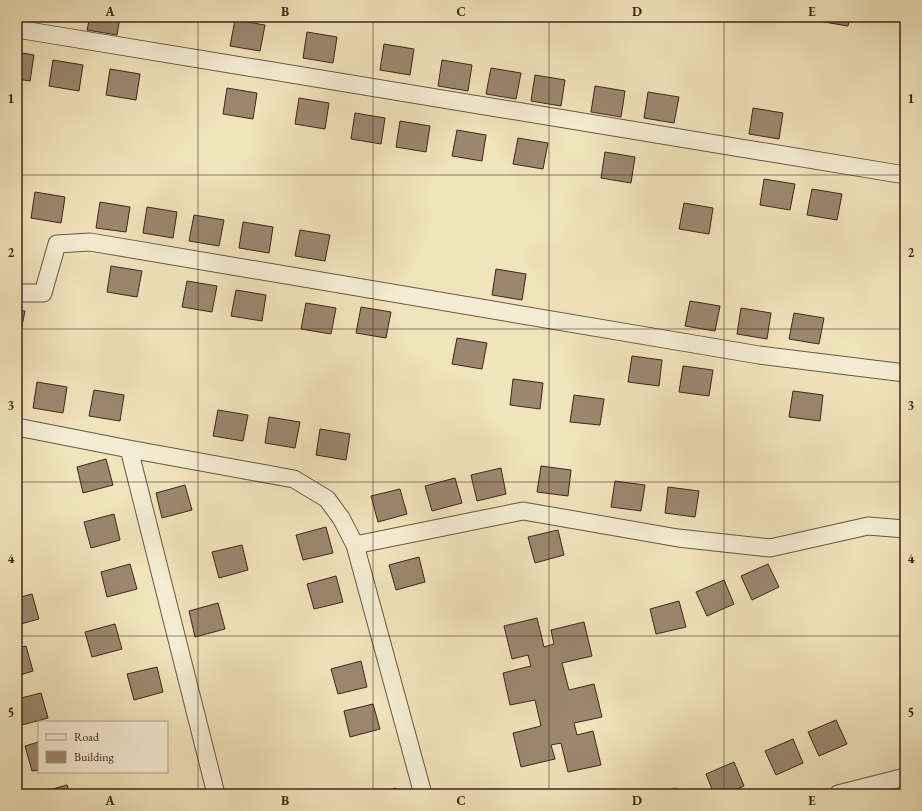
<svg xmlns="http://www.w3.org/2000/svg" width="922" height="811" font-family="'EB Garamond',serif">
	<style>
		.building { fill: #9b886f; stroke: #3f251b }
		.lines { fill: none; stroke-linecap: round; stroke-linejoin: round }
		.service-casing { stroke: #6b5543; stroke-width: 11 }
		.minor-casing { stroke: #6b5543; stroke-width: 19 }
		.service { stroke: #f5edd3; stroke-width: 9 }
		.minor { stroke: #f5edd3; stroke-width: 17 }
		.grid { fill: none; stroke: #3f251b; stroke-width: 1; stroke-opacity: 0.55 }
		.neatline { fill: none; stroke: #3f251b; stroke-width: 1.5 }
		.grid-label { font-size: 13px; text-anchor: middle; font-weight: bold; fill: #3f251b }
	</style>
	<rect width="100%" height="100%" fill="#f0e4bc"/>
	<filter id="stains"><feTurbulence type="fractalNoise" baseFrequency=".005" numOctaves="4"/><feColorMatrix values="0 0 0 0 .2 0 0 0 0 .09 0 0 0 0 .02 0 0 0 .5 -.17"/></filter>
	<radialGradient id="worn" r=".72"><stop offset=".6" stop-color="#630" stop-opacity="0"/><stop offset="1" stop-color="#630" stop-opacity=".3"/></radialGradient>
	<path class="building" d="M28,17H59L58,22Z
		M90,17H120L117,35L87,30Z
		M819,17H850L848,26L818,21Z
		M235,20L265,25L260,51L230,46Z
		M307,32L337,37L333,63L303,58Z
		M384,44L414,49L410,75L380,70Z
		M17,52L34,55L30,81L17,79Z
		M53,60L83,65L79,91L49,86Z
		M442,60L472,65L468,91L438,86Z
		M491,68L521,73L516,99L486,94Z
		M110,69L140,74L136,100L106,95Z
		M535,75L565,80L561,106L531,101Z
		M595,86L625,91L621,117L591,112Z
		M227,88L257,93L253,119L223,114Z
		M648,92L679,97L674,123L644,118Z
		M299,98L329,103L325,129L295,124Z
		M753,108L783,113L779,139L749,134Z
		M355,113L385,118L381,144L351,139Z
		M400,121L430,126L426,152L396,147Z
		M457,130L486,135L482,161L452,156Z
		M518,138L548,143L543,169L513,164Z
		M605,152L635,157L631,183L601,178Z
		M764,179L795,184L790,210L760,205Z
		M812,189L842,194L837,220L807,215Z
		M35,192L65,197L61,223L31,218Z
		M100,202L130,207L126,232L96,228Z
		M684,203L713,208L709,234L679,229Z
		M147,207L177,212L173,238L143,233Z
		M194,215L224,220L219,246L189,241Z
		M243,222L273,227L269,253L239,248Z
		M300,230L330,235L325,261L295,256Z
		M111,266L142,271L137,297L107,292Z
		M496,269L526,274L522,300L492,295Z
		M187,281L217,286L212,312L182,307Z
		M236,290L266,295L262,321L231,316Z
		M690,301L720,306L715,331L685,326Z
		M306,303L336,308L331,334L301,329Z
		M361,307L391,312L386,338L356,333Z
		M741,308L771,313L767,339L737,334Z
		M17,310L25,311L18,345H17Z
		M794,313L824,318L819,344L789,339Z
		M457,338L487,343L482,369L452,364Z
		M632,356L662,360L659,386L628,382Z
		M683,366L713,370L709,396L679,392Z
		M513,379L543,383L540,409L510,405Z
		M37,382L67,387L63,413L33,408Z
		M94,390L124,395L120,421L89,416Z
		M793,391L823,395L820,421L789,417Z
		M574,395L604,399L600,425L570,422Z
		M218,410L248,415L243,441L213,436Z
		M269,417L300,422L295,448L265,443Z
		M320,429L350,434L346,460L316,455Z
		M106,459L113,485L83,493L77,467Z
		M541,466L571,470L568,496L537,492Z
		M501,468L506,494L477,501L471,475Z
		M455,478L462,503L432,511L425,486Z
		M615,481L645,485L641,511L611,507Z
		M185,485L192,510L162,518L156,493Z
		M668,487L699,491L695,517L665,513Z
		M400,489L407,514L378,522L371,496Z
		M114,514L120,540L91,548L84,522Z
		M326,527L333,553L303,560L296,535Z
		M558,530L564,555L535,563L528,537Z
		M242,545L248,570L219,578L212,552Z
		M419,557L425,582L396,590L389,565Z
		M130,564L137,589L107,597L101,572Z
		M768,564L779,587L752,600L741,576Z
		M336,576L343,602L314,609L307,584Z
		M724,580L734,604L707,616L696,592Z
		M32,594L39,619L17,625V598Z
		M679,601L686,627L656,634L650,609Z
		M218,603L225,629L195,637L189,611Z
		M537,618L544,647L554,644L551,630L584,622L592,656L562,663L569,690L594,684L602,717L574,723L577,735L593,731L601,765L568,772L561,743L551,745L555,759L521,767L513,733L541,726L535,700L510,705L503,673L531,666L528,655L512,659L504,626Z
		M115,624L122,649L92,657L85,632Z
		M26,646L33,671L17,676V648Z
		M361,661L367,687L338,694L331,669Z
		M157,667L163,692L134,700L127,674Z
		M41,693L48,718L18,726L17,721V699Z
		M373,704L380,729L350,737L344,711Z
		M836,720L847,744L819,756L808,732Z
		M793,739L803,763L776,775L765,751Z
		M39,742V770L32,771L25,746Z
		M734,762L744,786L727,794H714L706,774Z
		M67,785L70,794H38V793Z
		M396,788L397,794H373Z"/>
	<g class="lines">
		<g class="service-casing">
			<path id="service" d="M675,793V794"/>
		</g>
		<g class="minor-casing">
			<path id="minor" d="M17,29L905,175
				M17,293H43L57,244L90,242L759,355L905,373
				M17,427L129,449L294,479L327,499L341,518L355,545L423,794
				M129,449L216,794
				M355,545L523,511L678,538L770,548L868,526L905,529
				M838,794L905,777"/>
		</g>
		<use href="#service" class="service"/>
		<use href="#minor" class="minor"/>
	</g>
	<path class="grid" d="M198,17V794M373,17V794M549,17V794M724,17V794M17,175H905M17,329H905M17,482H905M17,636H905"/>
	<rect width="922" height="811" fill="none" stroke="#f0e4bc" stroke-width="44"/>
	<rect x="38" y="721" width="130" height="52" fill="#f5edd3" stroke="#ac9d89"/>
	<rect x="46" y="734" width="20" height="6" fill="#f5edd3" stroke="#ac9d89"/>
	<text x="74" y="741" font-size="12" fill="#3f251b">Road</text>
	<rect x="46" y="751" width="20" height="12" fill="#9b886f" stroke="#ac9d89"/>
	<text x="74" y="761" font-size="12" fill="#3f251b">Building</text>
	<rect x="22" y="22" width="878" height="767" class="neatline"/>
	<g class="grid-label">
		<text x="110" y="16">A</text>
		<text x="285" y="16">B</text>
		<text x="461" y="16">C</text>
		<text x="637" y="16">D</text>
		<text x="812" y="16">E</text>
		<text x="11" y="103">1</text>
		<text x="911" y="103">1</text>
		<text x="11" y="257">2</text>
		<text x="911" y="257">2</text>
		<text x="11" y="410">3</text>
		<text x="911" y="410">3</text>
		<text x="11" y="563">4</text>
		<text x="911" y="563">4</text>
		<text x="11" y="717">5</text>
		<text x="911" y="717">5</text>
		<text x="110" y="805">A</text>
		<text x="285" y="805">B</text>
		<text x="461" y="805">C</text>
		<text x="637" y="805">D</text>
		<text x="812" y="805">E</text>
	</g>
	<rect width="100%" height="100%" filter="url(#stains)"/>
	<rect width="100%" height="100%" fill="url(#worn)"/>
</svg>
